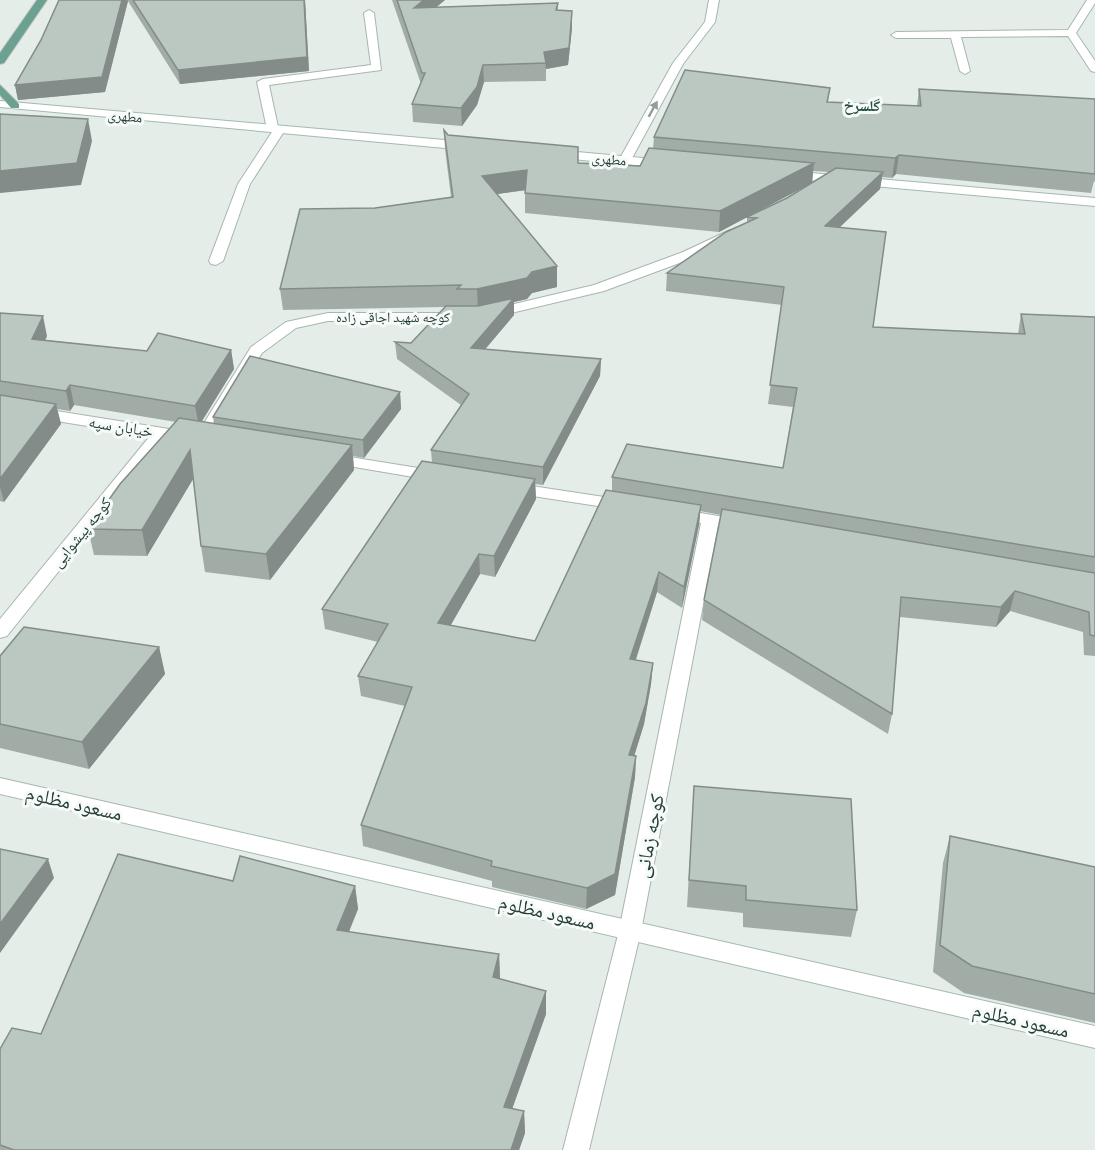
<svg xmlns="http://www.w3.org/2000/svg" width="1095" height="1150" font-family="'PT Sans Narrow','Noto Naskh Arabic',sans-serif">
	<style>
		.lines { fill: none; stroke-linecap: round; stroke-linejoin: round }
		.street-casing { stroke: #a8b5b0; stroke-width: 2 }
		.secondary-casing { stroke: #a4b9b0; stroke-width: 2 }
		.primary-casing { stroke: #c2c9c7; stroke-width: 2 }
		.street { fill: #fff; fill-rule: evenodd }
		.secondary { fill: #fff; fill-rule: evenodd }
		.primary { fill: #6ca090; fill-rule: evenodd }
		.wall { fill: #a1aca7; fill-rule: evenodd }
		.shaded-wall { fill: #838c88 }
		.building { fill: #bbc8c2; stroke: #838c88; stroke-width: 1.5 }
		.oneway { fill: #929f9a }
		.labels { text-anchor: middle; dominant-baseline: central; stroke-width: 6; stroke-linejoin: round; paint-order: stroke }
		.far-street-label { font-size: 14px; fill: #253f36; stroke: #f6faf8 }
		.far-neighbourhood-label { font-size: 15px; font-weight: bold; fill: #225042; stroke: #f6faf8 }
		.street-label { font-size: 16px; fill: #253f36; stroke: #f6faf8 }
		.near-street-label { font-size: 20px; fill: #253f36; stroke: #f6faf8 }
	</style>
	<rect width="100%" height="100%" fill="#e5ede9"/>
	<g class="lines">
		<g class="street-casing">
			<path id="street" d="M709,0H719L715,22L683,64L631,160L621,163L619,160L673,63L705,22Z
				M1087,0H1095V3L1076,33L1095,61V72L1091,71L1068,36L961,37L970,71L965,74L960,71L951,38H896L891,35L896,32L1068,30Z
				M369,10L374,13L381,70L269,85L278,127L285,130L250,184L223,261L216,265L211,264L209,261L238,184L272,132L267,129L257,82L263,79L371,65L364,13Z
				M730,230L737,234L735,237L693,258L604,291L490,318L483,314L485,311L594,285L683,252Z
				M328,313H459L466,317L459,321H328L296,328L262,353L208,442L165,438L7,636L0,638V619L150,436L0,412V402L188,432L196,436L251,347L286,322Z
				M331,454L437,471L445,476L437,481L325,462L323,459L325,456Z
				M512,483L624,500L633,505L624,510L506,492L504,488L506,484Z
				M677,509L742,520L751,525L742,530L718,526L641,931L589,1150H563L619,931L701,523L671,518L668,514L671,510Z"/>
		</g>
		<g class="secondary-casing">
			<path id="secondary" d="M0,101L467,142L473,146L467,150L0,107Z
				M555,150L665,160L671,164L665,168L551,157V151Z
				M788,171L1095,198V206L784,178L782,175Z
				M0,778L1095,1026V1048L0,794Z"/>
		</g>
		<g class="primary-casing">
			<path id="primary" d="M37,0H47L4,63L0,64V53Z
				M0,85L19,104V108H11L0,95Z"/>
		</g>
		<use href="#street" class="street"/>
		<use href="#secondary" class="secondary"/>
		<use href="#primary" class="primary"/>
	</g>
	<path class="wall" d="M59,0H305L309,71L180,84L128,1L105,92L18,100L15,85L41,40Z
		M392,0H445L436,7L558,3V10L572,28L568,65L546,69V81L484,82L477,105L462,126L413,122L412,104L421,84Z
		M830,88L828,102L917,106L919,89L1095,99V182L1094,181L1091,193L896,174L892,178L882,177L880,189L840,227L873,327L1018,334L1021,314L1095,317V656L1084,655L1083,632L1010,611L996,627L900,617L892,714L888,734L702,620L704,600L721,515L700,511L699,525L682,608L657,592L636,660L653,663L651,684L644,724L634,756H636L635,777L615,895L586,909L492,887V881L363,846L361,825L405,706L361,696L358,676L378,642L325,629L322,609L432,463L431,450L461,405L397,359L395,342L411,343L445,307L283,310L280,289L375,208L451,197L445,149L444,130L448,135L578,163L640,166L653,149L654,137ZM813,171L829,172L812,183ZM812,183L787,198L747,217V223L667,273L666,291L782,305L768,404L793,407L783,468L612,477V491L535,641L450,626L480,574L495,577L536,499L535,484L543,485L600,376L601,359L485,349L514,315V302L527,299L532,293L557,287L497,194L525,190V213L719,232Z
		M0,313L47,336L45,340L147,351L231,350L234,369L201,422L214,424L213,417L400,392L401,409L364,458L353,456L354,470L270,580L205,572L201,546L193,478L147,556L94,555L88,529L176,422L74,405L70,411L57,409L61,424L4,502L0,501Z
		M159,647L165,674L89,769L0,748V656Z
		M694,786L857,910L851,937L743,927V913L687,907Z
		M950,836L1095,867V1023L964,993L933,972L943,863Z
		M233,881L355,886L358,909L349,932L499,954L500,979L546,991V1014L512,1109L524,1111L525,1133L519,1150H0V1049L41,1034Z"/>
	<path class="shaded-wall" d="M122,0H127L128,1L105,92L18,100L15,85Z
		M305,0L309,71L180,84L178,70Z
		M424,0H445L415,25L414,8Z
		M572,11V28L568,65L546,69L544,52Z
		M483,65L484,82L477,105L462,126L461,108Z
		M88,119L92,141L81,185L0,193V171Z
		M899,155L896,174L892,178L895,158Z
		M814,163L812,183L719,232L720,211Z
		M527,170V190L483,196L482,176Z
		M883,172L880,189L823,243L825,226Z
		M557,266V287L532,293L527,299L514,302V315L472,365L471,348L478,311L477,289L532,272Z
		M43,316L47,336L37,358L32,339Z
		M231,350L234,369L199,426L195,406Z
		M601,359L600,376L543,485V467Z
		M70,385L74,405L70,411L66,391Z
		M400,392L401,409L364,458L363,440Z
		M56,404L61,424L4,502L0,487V479Z
		M352,445L354,470L270,580L266,554Z
		M190,450L195,476L147,556L142,530Z
		M535,479L536,499L495,577L494,556Z
		M701,505L699,525L682,608L684,587Z
		M479,554L480,574L440,644L438,623Z
		M659,572L657,592L629,680L630,659Z
		M1015,591L1010,611L996,627L1001,607Z
		M159,647L165,674L89,769L82,742Z
		M653,663L651,684L644,724L628,776L629,755Z
		M636,756L635,777L615,895L586,909L587,888Z
		M48,859L54,878L0,953V924Z
		M355,886L358,909L340,953L337,930Z
		M499,954L500,977L494,1000L493,977Z
		M546,991V1014L505,1129L504,1107Z
		M524,1111L525,1133L519,1150H511Z"/>
	<path class="building" d="M59,0H122L102,77L15,85L41,40Z
		M133,0H304L307,57L178,70Z
		M397,0H424L414,8L558,3L556,10L572,11L569,48L544,52L546,63L483,65L477,87L461,108L412,104L425,73H422Z
		M685,70L830,88L827,102L921,106L919,89L1095,99V174L899,155L895,158L654,137Z
		M0,114L88,119L77,163L0,171Z
		M444,130L448,135L578,147V163L640,166L649,148L814,163L720,211L525,193L527,170L482,176L557,266L532,272L527,278L477,289H457L461,285L280,289L300,209L375,208L453,197Z
		M836,168L883,172L825,226L886,232L873,327L1025,334L1021,314L1095,317V557L612,477L627,444L783,468L797,388L770,385L784,287L667,273L726,232L757,218L747,217L787,198Z
		M514,298L471,348L601,359L543,467L431,450L469,394L395,342L411,343L446,306H478Z
		M0,313L43,316L32,339L147,351L158,333L231,350L195,406L70,385L66,391L0,381Z
		M250,356L400,392L363,440L213,417Z
		M0,395L56,404L0,479Z
		M179,418L352,445L266,554L201,546L190,450L142,530L88,529L120,484Z
		M422,461L535,479L494,556L479,554L438,623L535,641L606,490L701,505L684,587L659,572L630,659L653,663L646,703L629,755L636,756L615,874L587,888L491,866L492,861L361,825L412,687L358,676L388,624L322,609Z
		M722,509L1095,573V636L1090,635L1089,612L1015,591L1001,607L901,597L892,714L704,600Z
		M24,627L159,647L82,742L0,724V656Z
		M694,786L851,799L857,910L746,900V886L689,880Z
		M950,836L1095,867V994L972,966L940,945Z
		M0,849L48,859L0,924Z
		M118,854L233,881L240,856L355,886L337,930L499,954L493,977L546,991L504,1107L524,1111L511,1150H14L0,1145V1049L12,1028L41,1034Z"/>
	<defs><path id="oneway-solid" d="M-6-.8H1V-3.2L6.5 0L1 3.2V.8H-6Z" transform="scale(1.5)"/></defs>
	<use class="oneway" href="#oneway-solid" transform="translate(653 109) rotate(-61)"/>
	<g class="labels">
		<g class="far-street-label">
			<text transform="translate(125 116) rotate(5)">مطهری</text>
			<text transform="translate(609 159) rotate(5)">مطهری</text>
			<text x="393" y="317">کوچه شهید اجاقی زاده</text>
		</g>
		<g class="far-neighbourhood-label">
			<text x="862" y="105">گلسرخ</text>
		</g>
		<g class="street-label">
			<text transform="translate(121 426) rotate(9)">خیابان سپه</text>
			<text transform="translate(81 532) rotate(-51)">کوچه پیشوایی</text>
		</g>
		<g class="near-street-label">
			<text transform="translate(74 803) rotate(13)">مسعود مظلوم</text>
			<text transform="translate(649 836) rotate(-79)">کوچه زمانی</text>
			<text transform="translate(547 912) rotate(13)">مسعود مظلوم</text>
			<text transform="translate(1021 1020) rotate(13)">مسعود مظلوم</text>
		</g>
	</g>
</svg>
